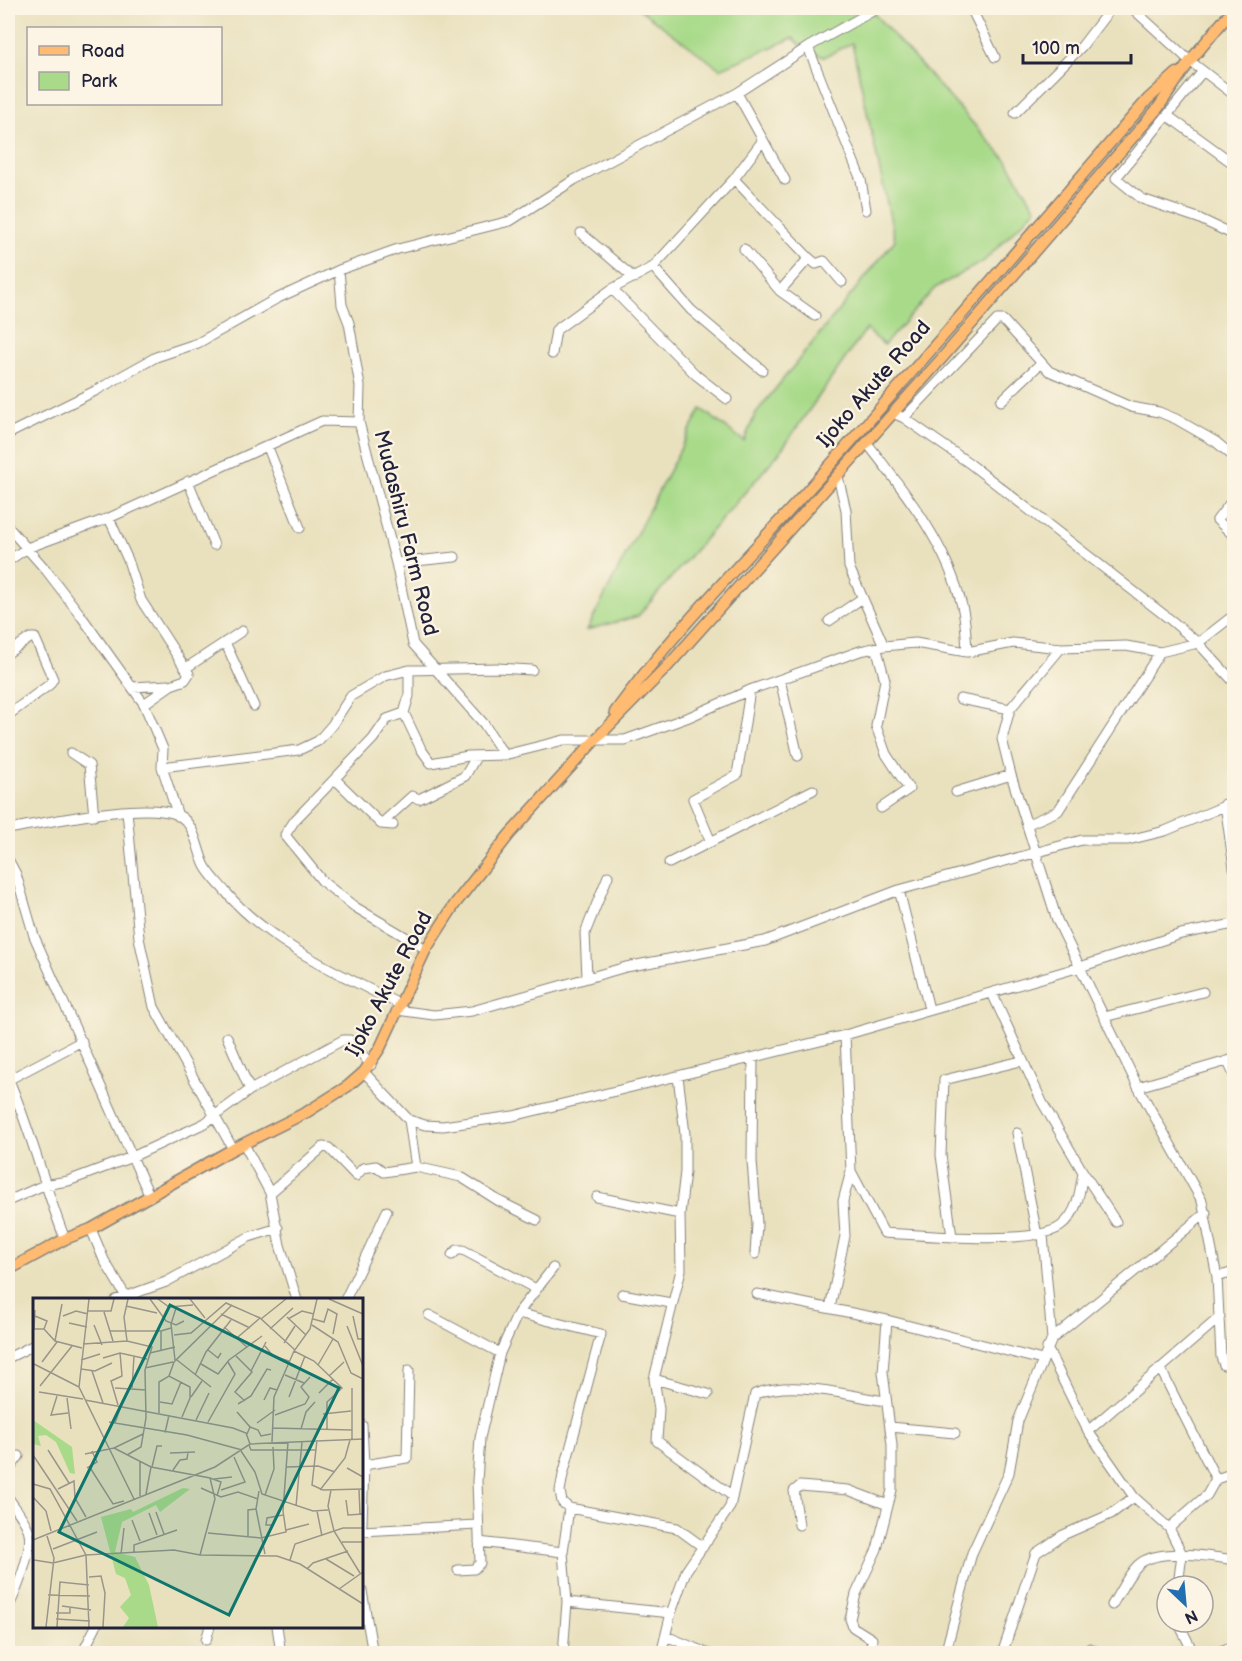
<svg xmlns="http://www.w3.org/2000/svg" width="1242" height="1661" font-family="'Balsamiq Sans',sans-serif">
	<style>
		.green { fill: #a8da89; stroke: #657e62; stroke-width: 1.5 }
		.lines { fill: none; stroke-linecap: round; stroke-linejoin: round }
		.minor-casing { stroke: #86827c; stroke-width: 11 }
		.major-casing { stroke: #86827c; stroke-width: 13 }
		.minor { stroke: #fff; stroke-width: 9 }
		.major { stroke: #ffbb71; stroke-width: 10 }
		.labels { text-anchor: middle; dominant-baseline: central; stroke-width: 4.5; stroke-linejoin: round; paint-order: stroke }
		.street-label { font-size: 21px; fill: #22223b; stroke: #fcf5e5 }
		.inset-road { fill: none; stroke: #99958a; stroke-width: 1.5 }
		.view { fill: #0f766e; fill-opacity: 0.15; stroke: #0f766e; stroke-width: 3 }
		.inset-edge { fill: none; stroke: #22223b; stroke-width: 3 }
	</style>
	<rect width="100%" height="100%" fill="#fcf5e5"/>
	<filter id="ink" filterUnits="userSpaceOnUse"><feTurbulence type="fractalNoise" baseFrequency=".0167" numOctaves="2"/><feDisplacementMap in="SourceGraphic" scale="12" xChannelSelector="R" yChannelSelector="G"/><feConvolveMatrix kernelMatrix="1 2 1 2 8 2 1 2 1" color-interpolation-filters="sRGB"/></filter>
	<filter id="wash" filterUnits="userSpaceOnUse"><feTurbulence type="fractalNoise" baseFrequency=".008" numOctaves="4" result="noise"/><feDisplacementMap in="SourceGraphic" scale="24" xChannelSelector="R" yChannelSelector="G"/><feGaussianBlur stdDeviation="1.35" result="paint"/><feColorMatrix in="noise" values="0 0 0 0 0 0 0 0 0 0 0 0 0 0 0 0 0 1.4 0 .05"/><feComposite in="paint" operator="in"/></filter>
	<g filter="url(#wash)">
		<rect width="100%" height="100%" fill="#e9e1be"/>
		<path class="green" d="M638,8H869L1007,161L1036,209L984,261L935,288L884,345L866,329L779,453L638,616L587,630L701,409L744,441L756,413L895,240L852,43L824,57L806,50L793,38L720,69Z"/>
	</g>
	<g filter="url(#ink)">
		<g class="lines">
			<g class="minor-casing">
				<path id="minor" d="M971,8L995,57
					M1132,8L1190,61L1234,95
					M808,47L861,180L866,210
					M1203,71L1116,178L1142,199L1198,218L1234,235
					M1015,113L1082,46L1111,8
					M1168,116L1234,164
					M763,140L785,180
					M734,179L809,258L816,264L824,261L842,282
					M581,233L634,278
					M744,249L780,291
					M809,258L780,291L815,316
					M653,267L691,310L762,370
					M339,270L342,305L349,323L360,386L359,422L396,563L413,644L484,724L504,755L564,740H625L689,717L750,690L860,651L884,646L915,643L967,652L1013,643L1061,648L1126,646L1160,652
					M612,289L696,375L727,399
					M552,354L556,330L612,289L653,267L734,179L763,140L737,93
					M1001,401L1041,363
					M893,413L904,418L969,463L1172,621L1198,643L1234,682
					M904,418L997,320H1003L1049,371L1131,407L1159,412L1176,419L1216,442L1234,457
					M8,434L95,391L156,357L198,343L276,299L339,270L398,249L510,221L574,180L737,93L808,47L878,8
					M867,443C905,492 947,544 962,606C966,620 966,637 967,652
					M267,445L300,528
					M838,477L846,510L849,567L884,646
					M188,481L214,545
					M1234,498L1217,520L1234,536
					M109,518L128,560L141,600L189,674L185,680L171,685L144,704
					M8,527L46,570L79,613L144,704L163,749L162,767L178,816
					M8,561L27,548L109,518L322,421L359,422
					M396,563L455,557
					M829,621L861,599
					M225,642L254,706
					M1061,648L1010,709L1002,739L1011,775L1057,920L1138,1087L1202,1201L1217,1277L1221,1357L1224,1365L1234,1366
					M877,650L885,680L876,726L886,754L909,789L881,808
					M8,653L30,638H35L53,679L49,685L8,715
					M186,668L242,631
					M409,670V696L404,713L421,749L431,763L468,756L504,755
					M780,680L798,756
					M132,687L169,685
					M960,699L1010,709
					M404,713L387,719L373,739L295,820L285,835L323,882L355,907L426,949
					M71,753L89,765L94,816
					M162,767L299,750L318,741L332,725L351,696L385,676L409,670L497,668L532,670
					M335,779L381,824L393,825
					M956,792L1011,775
					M1225,804L1234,868
					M127,811L139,938L154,1007L233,1149
					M381,824L412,796L419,799L465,776L476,757
					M1028,824L1058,811L1160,652L1198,643L1234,615
					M8,829C46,823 145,800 178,815C196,824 197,850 205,866C210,875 218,883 225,891C268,943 340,974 399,1004
					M711,842L693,799L737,775L750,690
					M8,859L16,874L34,936L150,1197
					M669,863L813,790
					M899,890L929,1009
					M587,977L585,933L608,876
					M397,1010L434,1015L472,1011L626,967L765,941L899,890L1082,840H1128L1165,831L1234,802
					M1104,1017L1203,992
					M845,1035L851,1171L884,1233C920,1235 1035,1246 1061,1226C1078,1213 1080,1191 1083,1172L1042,1102L992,993
					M227,1037L250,1090
					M753,1058L752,1161L757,1224L755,1254
					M1228,1062L1234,1075
					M364,1072L409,1120L425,1125L443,1126L513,1116L845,1035L1080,967L1181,934L1234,924
					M678,1076L685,1134V1172L680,1214L681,1270L654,1379L659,1409L657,1441L731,1495
					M8,1078C31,1130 44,1186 65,1239
					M8,1080L82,1041
					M1138,1087L1234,1059
					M409,1120L416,1167L461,1177L499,1201L537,1220
					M1017,1133L1037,1235
					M244,1144L270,1193L280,1245L297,1300
					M1083,1172L1116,1222
					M270,1193L323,1147L329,1148L356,1176L363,1168L376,1166L384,1172L416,1167
					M597,1197L680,1214
					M8,1201L44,1185L68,1181L132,1157L205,1123L250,1090L343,1040H350L371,1065
					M91,1229L104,1260L125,1295
					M952,1237L941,1155L944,1080L1021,1061
					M452,1255L457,1250H463L536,1289
					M1217,1277L1234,1272
					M622,1294L671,1303
					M757,1294L887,1320L1042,1360
					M116,1300L166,1282L249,1237L278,1228
					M345,1300L387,1211
					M830,1308L845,1236L843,1201L851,1171
					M518,1313L601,1334L563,1475L560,1491L562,1502L569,1508L677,1528L703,1547
					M429,1315L500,1353
					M1052,1339L1206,1213
					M1047,1348L1088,1431L1134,1497L1169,1528L1182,1554L1178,1586
					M8,1358L34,1345
					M1160,1368L1216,1479
					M654,1379L708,1394
					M362,1425L364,1465L362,1524
					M890,1427L955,1433
					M1088,1431L1220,1317
					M364,1465L407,1458L409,1370
					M8,1471L19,1456
					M8,1497C14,1507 24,1518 28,1529C35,1546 16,1592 8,1608
					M799,1525L794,1491L800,1486L848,1490L888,1505
					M1169,1528L1207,1495L1216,1479L1234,1473
					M362,1531L477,1525
					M479,1542L563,1552
					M458,1570L474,1569L480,1563L477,1481L480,1438L500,1353L518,1313L553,1268
					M362,1591L373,1654
					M567,1602L671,1613
					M1112,1605C1120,1592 1127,1576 1138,1565C1157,1547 1210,1556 1234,1560
					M1178,1622L1194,1654
					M277,1626L281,1654
					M666,1636L709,1654
					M206,1640L210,1626
					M1090,1648L1101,1654
					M82,1654L96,1626
					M563,1654L567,1602L563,1552L569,1508
					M661,1654L671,1613L686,1571L730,1507L755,1394C794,1379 845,1395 885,1401
					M870,1654L872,1639L853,1627L850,1619L856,1594L877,1549L892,1490V1445L883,1372L887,1320
					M945,1654L972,1553L1009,1473L1018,1421L1052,1339L1043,1235
					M1002,1654L1036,1553L1063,1535L1111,1514L1134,1497
					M1213,1654L1234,1646"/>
			</g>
			<g class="major-casing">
				<path id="major" d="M615,712C673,632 742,563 808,490C923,361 1035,229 1148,99L1177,73
					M8,1270L65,1239L91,1229L233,1149L307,1112L348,1086L364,1072L380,1048L426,949L455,904L509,835L595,740L667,667L943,357L1158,108L1190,61L1234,8"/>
			</g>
			<use href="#minor" class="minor"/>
			<use href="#major" class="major"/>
		</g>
	</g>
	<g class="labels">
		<g class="street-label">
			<text transform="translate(874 384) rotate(-49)">Ijoko Akute Road</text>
			<text transform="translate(406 533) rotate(76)">Mudashiru Farm Road</text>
			<text transform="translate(389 984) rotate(-62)">Ijoko Akute Road</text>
		</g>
	</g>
	<g transform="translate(33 1298)">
		<rect width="330" height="330" fill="#e9e1be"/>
		<path d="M0,122L39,149L42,176L37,175L23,144L13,137L5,138L8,148L0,146ZM150,190L157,191L127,214L123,207L89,224L82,254L102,259L116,287L125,329H90L96,320L87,309L98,297L92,280L83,276L68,219L98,211L100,214Z" fill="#a8da89"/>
		<path class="inset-road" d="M56,1L46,89L101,201M117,1L133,23L143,27L151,23M125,1L136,9L160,7M157,1L172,20M296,1L330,16M93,8L124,15M55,13H78L81,1M71,14L80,43M188,16L217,30M30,18L43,13L55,16M320,18L325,41H330M254,19L273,37M228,21L253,1M255,21L269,13L281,16M280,21L291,24L295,11L304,16L300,36M36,25L54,29M61,27L69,47M279,27L305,44L318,75L330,81M314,28L330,68M191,29L214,49M1,31H11L14,23L2,18M11,31L22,43L49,50M237,31L260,10M1,32L2,12M77,33H128L138,30M128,33V52M141,37L158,35L193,5L227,20L262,52M205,39L227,20M22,43L29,6M94,43L91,19L95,1M251,45L262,28M50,46L94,43L119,49L112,72L113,120L108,149L94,157M232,48L240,58L256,63M175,52L185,60L188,55M261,53L281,63L309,90L294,104V132M117,55L142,49M203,58L219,74L202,94L212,103M70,60L87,55L114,61M48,62L67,56M142,62L138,26L143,10M144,62L178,89M9,64L24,44M1,66L46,89M168,66L185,76L196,62L229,38M285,67L300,41M112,70L140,64M48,71L62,73L79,65M59,73L70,105M218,73L233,44M162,77L173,54L198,22M252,77L271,85M136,78L141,64L199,7M296,78L311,64M7,88L39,48M82,90L113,92M99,90L101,58M319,90V142M6,94L50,101M286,95L300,81M24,98L18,117L35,115M158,99L169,83M256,99L272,58M34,100L38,131M52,102L200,130L213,135L217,146M231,102L237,90L244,92M127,104L139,106L148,84M205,106L218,98L234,71L238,72M85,107L78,83L89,78L87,55M204,114L217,129L214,136M126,115V84L136,78L157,89V100L149,119M290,116L318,113M242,117L272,106L276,99L268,89L277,79M163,122L176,95M76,124L154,137L209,152M175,124L202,76L195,64M82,125L88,108M224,125L242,112M217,129L225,132L228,138L238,136M239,130L319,132M268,131L273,114L282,104M132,135L136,117M284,142L279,187L290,192L330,191M239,144L241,99L261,53L277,31L284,1M216,147L218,152H283M81,150L118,169L177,180L182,201L167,257M15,152L36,185M208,153L222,174L229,196L280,213L295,212M137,155L162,154M52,156L81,150L110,136M0,157L44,223M56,168L80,206L91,203M119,169L124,148H129M254,169L285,168L302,174M54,170L64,164L59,153M314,170L330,179M140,172L147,162L154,161L155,154M177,180L188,184L184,198M181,181L199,179M0,186L17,191L53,257L141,252L167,257L244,258L267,266L330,306M168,190L188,199L205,194L225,201M25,191L41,183L42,200L53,219M326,191L327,216M188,192L212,184L201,159M287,192L312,160L317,142M298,192L295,208L301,233L327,275M226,193L223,211L232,256M113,196L118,169M232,197L241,171L240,149M107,198V163M0,199L13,213L18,233M313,202L315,217L330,216M263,208L269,144M284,213L289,238M123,214L131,236M116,215L124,237M99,222L107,243M239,227H233L234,220L250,217M253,232L276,226M175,235L228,240L253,234L250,213L255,144M215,239V212L223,211M0,242L182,169L217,146L330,141M309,244H330M0,251V284M20,251L64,234M101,255V247L144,232M88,256L91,230M293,261L321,278M1,262L20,265L53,257L56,329M257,262L262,246L310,230H330M274,271L280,265L315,253M56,279L68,278L72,295L70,329M306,291L330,274M15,297L57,298M29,308L58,312M23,315H37V309M23,321L57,323M13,329L21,260L14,238M24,329L27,284L56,287"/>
		<path class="view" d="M137,7L306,90L196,317L26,234Z"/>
		<rect width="330" height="330" class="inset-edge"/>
	</g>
	<rect width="1242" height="1661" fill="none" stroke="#fcf5e5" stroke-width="30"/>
	<rect x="27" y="27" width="195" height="78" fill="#fcf5e5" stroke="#a5a1a1" stroke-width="1.5"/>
	<rect x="39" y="46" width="30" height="9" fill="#ffbb71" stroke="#a5a1a1" stroke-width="1.5"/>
	<text x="81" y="57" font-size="18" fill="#22223b">Road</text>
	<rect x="39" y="72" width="30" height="18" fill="#a8da89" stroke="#a5a1a1" stroke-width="1.5"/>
	<text x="81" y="87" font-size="18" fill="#22223b">Park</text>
	<g transform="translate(1185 1604) rotate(154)"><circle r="28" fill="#fcf5e5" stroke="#a5a1a1" stroke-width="1.5"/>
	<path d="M0-4.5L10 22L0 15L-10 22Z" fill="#1f6fb2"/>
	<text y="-9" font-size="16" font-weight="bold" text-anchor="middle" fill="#22223b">N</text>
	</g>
	<path d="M1023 54v9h108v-9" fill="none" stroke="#22223b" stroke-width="3"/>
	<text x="1032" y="54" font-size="18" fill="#22223b" stroke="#fcf5e5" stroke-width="4.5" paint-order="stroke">100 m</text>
</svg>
